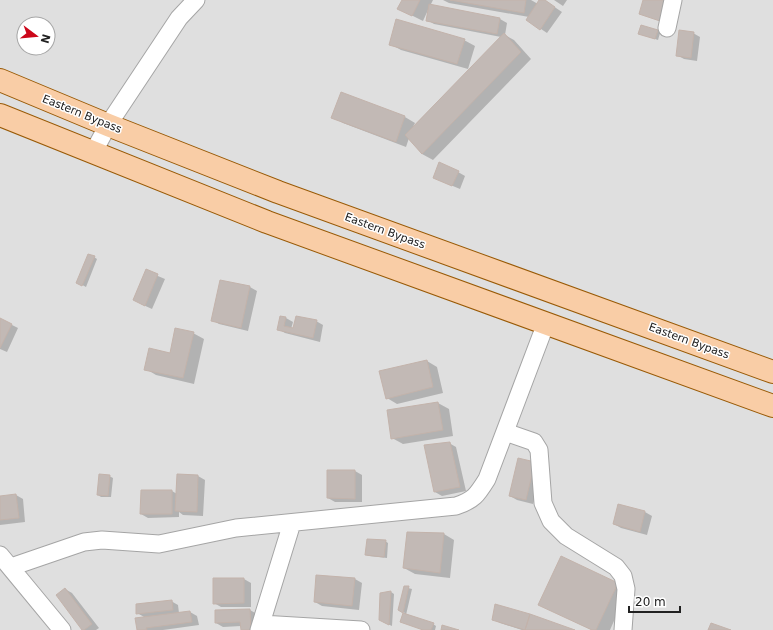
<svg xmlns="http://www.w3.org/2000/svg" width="773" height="630" font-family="'DejaVu Sans',sans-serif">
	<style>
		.residential { fill: #dfdfdf; fill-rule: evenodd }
		.shadow { fill: #0003 }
		.building { fill: #c2b9b5; stroke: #c3b3ab }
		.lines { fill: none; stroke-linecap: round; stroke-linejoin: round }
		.minor-casing { stroke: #a5a5a5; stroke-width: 19 }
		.major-casing { stroke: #995a06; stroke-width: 24 }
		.minor { stroke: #fff; stroke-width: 17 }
		.major { stroke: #f9cda6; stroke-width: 22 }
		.labels { text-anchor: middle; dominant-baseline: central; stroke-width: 3; stroke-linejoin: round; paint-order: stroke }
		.street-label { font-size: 11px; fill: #212121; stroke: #fff }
	</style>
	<rect width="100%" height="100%" fill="#f1eee9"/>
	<path class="residential" d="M0,0H773V630H0ZM24,24H48V48H24Z"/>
	<path class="shadow" d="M403,0H433L430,6L500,19L507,23L505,35L514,40L531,59L433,160L422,154L409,138L406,147L343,123L333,117H405L415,123L413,127L501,37L434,24L427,20L428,10L423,21L399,9Z
		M443,0H531L538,4L540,0H544L562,12L547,33L541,29L529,17L449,3Z
		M554,0H567L563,6Z
		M657,31L660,33L658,40L643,35Z
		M693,33L700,37L697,61L684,59L677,55Z
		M464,40L475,46L468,69L401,50L390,44Z
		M458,172L465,176L460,189L441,181Z
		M94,257L97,259L86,287L77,282Z
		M146,271L165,279L152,309L141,304Z
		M221,281L250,287L257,291L248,331L219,324L212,320Z
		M281,317L286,318L293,322L291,329L316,321L323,325L320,342L285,333L278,329Z
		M0,319L18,328L7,352L0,349Z
		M193,333L204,339L194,384L156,375L146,369L171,354Z
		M427,361L437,367L443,393L397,404L387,398Z
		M438,403L449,409L453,436L403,444L392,438Z
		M449,443L456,447L466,491L442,496L435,492Z
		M519,459L542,466L533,504L517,500L510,496Z
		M355,471L362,475V502H335L328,498Z
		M109,476L113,478L111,497H101L98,495Z
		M198,476L205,480L203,516L183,515L179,512V517L148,518L141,514L172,491L177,494Z
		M16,495L23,499L25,522L0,525V497Z
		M619,505L645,512L652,516L647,535L621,528L614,524Z
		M444,534L454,540L450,578L415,574L404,568Z
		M385,541L388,543L387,558L369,556L366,555Z
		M317,576L355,579L362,583L359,610L322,606L315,602Z
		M244,579L251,583V607H221L214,603Z
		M618,583L628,589L610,630H592L550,610Z
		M404,587L412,589L406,615L433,624L436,626L435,630H424L402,622L405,613L399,610Z
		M65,589L72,593L99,628L96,630H84Z
		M391,592L394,594L392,626L383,622L381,594Z
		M171,601L178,605L179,613L190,612L197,616L199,625L163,630H138L146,618L137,613Z
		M250,610L257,614L258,630H242L241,626L223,627L216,623Z
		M493,619L572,630H522L500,623Z"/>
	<path class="building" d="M402,0H420L412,16L397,9Z
		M450,0H526L524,13Z
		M539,0H545L555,7L540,30L526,20Z
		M643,0H670L663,22L639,14Z
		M429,4L500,18L497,34L426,21Z
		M396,19L465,39L457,64L389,45Z
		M641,25L658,30L655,39L638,34Z
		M679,30L694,32L691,58L676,56Z
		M504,33L521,52L422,154L405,135Z
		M341,92L405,116L396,142L331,118Z
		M439,162L459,171L452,186L433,178Z
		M88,254L95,256L82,286L76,283Z
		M146,269L158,274L145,306L133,300Z
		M220,280L250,286L241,328L211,321Z
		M280,316L286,317L284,326L293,328L296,316L317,320L313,338L277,330Z
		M0,318L12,324L0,348Z
		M175,328L194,332L183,378L144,370L149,348L170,353Z
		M427,360L433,387L386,399L379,371Z
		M438,402L443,430L391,439L387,410Z
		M450,442L460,487L434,492L424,445Z
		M518,458L535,462L526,500L509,496Z
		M327,470H355V499L327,498Z
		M99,474L110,475L108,496L97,495Z
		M177,474L198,475L197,512L175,511Z
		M141,490H172V514H140Z
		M16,494L19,518L0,520V496Z
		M618,504L645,511L640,532L613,524Z
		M407,532L444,533L440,573L403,568Z
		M367,539L386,540L384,557L365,555Z
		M561,556L618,583L596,630H592L538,605Z
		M316,575L355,578L352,606L314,602Z
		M213,578H244V603L213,604Z
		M404,586H409L403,613L398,610Z
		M65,588L92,624L84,630H82L56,595Z
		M391,591L389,625L379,620L380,593Z
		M172,600L173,610L136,614V604Z
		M495,604L530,614L525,630L492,620Z
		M250,609L251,630H241L240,622L215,623V610Z
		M190,611L192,622L146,628L147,630H137L135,618Z
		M403,613L434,623L431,630H423L400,622Z
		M530,614L575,630H525Z
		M711,623L731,630H708Z
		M442,625L459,630H441Z"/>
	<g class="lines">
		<g class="minor-casing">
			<path id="minor" d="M667,28L673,0
				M93,153L108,125L179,18L196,0
				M505,432L534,442L539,450L543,503L551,521L566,536L616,567L623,576L626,589L623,630
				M0,555L62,630
				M11,567L84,542L102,540L159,544L236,528L456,506C474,500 477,495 487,479L546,323
				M261,624L361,630
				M259,630L292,523"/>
		</g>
		<g class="major-casing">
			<path id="major" d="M0,80L108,125L278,192L773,372
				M0,115L267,222L773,406"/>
		</g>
		<use href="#minor" class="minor"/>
		<use href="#major" class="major"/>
	</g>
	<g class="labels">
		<g class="street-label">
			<text transform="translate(82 114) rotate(22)">Eastern Bypass</text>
			<text transform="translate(385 231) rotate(20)">Eastern Bypass</text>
			<text transform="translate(689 341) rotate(20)">Eastern Bypass</text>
		</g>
	</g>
	<g transform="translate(36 36) rotate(106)"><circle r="19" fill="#ffffff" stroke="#a6a6a6"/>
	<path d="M0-3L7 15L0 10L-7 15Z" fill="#cc071a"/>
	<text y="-6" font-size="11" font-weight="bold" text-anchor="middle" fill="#212121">N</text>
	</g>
	<path d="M629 606v6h51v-6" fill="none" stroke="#212121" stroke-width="2"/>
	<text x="635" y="606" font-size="12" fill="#212121" stroke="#ffffff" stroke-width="3" paint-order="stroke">20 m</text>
</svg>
